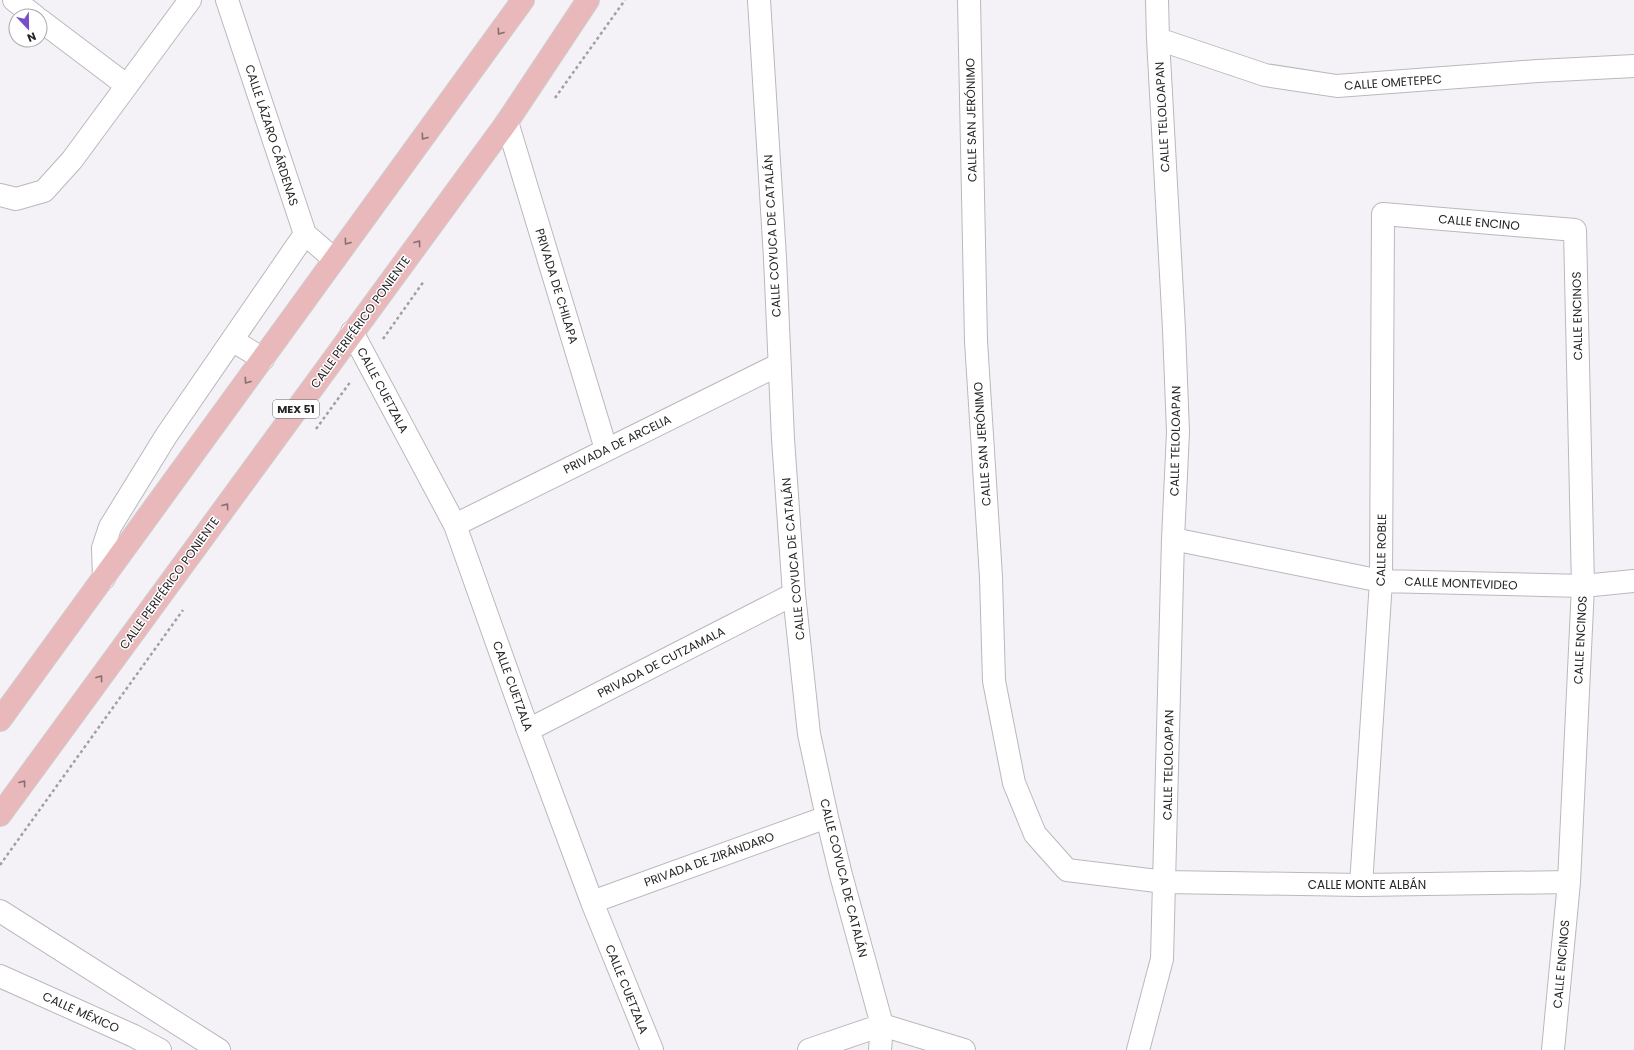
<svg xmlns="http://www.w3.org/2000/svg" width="1634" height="1050" font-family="Poppins,sans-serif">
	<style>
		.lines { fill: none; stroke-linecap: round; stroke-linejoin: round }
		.minor-casing { stroke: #bab8bd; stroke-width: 24 }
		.major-casing { stroke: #cfcfcf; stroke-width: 24 }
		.path { stroke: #a19fa3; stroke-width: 2.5; stroke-dasharray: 3 3; stroke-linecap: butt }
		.minor { stroke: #fff; stroke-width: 22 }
		.major { stroke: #e9b8bb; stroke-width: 22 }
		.oneway { stroke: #876e70 }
		.labels { text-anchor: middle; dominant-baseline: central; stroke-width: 3; stroke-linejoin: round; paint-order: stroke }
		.shield { fill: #fff; stroke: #666667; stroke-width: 1 }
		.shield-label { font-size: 11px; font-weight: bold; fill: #252426 }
		.street-label { font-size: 12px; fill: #252426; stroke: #fff }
	</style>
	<rect width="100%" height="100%" fill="#f4f2f7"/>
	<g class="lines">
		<g class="minor-casing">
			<path id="minor" d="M14,0L35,16
				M227,0L305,234L334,259
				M759,0L775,258L783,439L794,594L809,734L827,817L841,875L882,1025L880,1050
				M969,0L976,341L991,577L994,681L1014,783L1035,834L1067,870L1165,882L1361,885L1569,882
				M40,20L126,85
				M1158,39L1265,75L1337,86L1538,71L1634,66
				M507,122L606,449
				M0,195L16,199L44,191L72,160L190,0
				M352,332L455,525L528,730L592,902L652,1050
				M232,340L263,359
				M455,525L778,365
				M1173,539L1381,581L1583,586L1634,581
				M104,578L103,548L110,527L166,436L305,234
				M528,730L794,594
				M1361,885L1381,581L1383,214L1575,230L1583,586L1569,882L1553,1050
				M592,902L827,817
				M0,911L219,1050
				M0,976L134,1036L160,1050
				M882,1025L964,1050
				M809,1050L882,1025
				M1138,1050L1162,959L1173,539L1178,432L1174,329L1158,39L1157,0"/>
		</g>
		<g class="major-casing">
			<path id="major" d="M0,720L523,0
				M0,815L507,122L588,0"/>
		</g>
		<path class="path" d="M555,98L625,0
			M383,339L424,281
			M316,429L351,381
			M0,865L183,610"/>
		<use href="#minor" class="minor"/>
		<use href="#major" class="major"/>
	</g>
	<defs><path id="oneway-chevron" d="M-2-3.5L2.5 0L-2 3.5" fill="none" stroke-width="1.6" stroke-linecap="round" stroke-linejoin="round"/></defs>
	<g class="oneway">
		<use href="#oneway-chevron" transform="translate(500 32) rotate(126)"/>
		<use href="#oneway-chevron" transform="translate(424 137) rotate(126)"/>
		<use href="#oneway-chevron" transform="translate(347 242) rotate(126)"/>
		<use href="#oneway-chevron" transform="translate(418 243) rotate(-54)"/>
		<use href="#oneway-chevron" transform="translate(247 381) rotate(126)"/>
		<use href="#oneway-chevron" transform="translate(226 506) rotate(-54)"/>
		<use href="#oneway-chevron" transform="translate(100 678) rotate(-54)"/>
		<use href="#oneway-chevron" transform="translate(23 783) rotate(-54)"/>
	</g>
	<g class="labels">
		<rect class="shield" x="273" y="400" width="46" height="18" rx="3"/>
		<g class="shield-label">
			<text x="296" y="409">MEX 51</text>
		</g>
		<g class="street-label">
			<text transform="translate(1393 82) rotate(-4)">CALLE OMETEPEC</text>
			<text transform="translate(1162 117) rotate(-93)">CALLE TELOLOAPAN</text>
			<text transform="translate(971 120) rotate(-91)">CALLE SAN JERÓNIMO</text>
			<text transform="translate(272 135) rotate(72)">CALLE LÁZARO CÁRDENAS</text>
			<text transform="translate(1479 222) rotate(5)">CALLE ENCINO</text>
			<text transform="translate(772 236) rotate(-93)">CALLE COYUCA DE CATALÁN</text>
			<text transform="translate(557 286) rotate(73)">PRIVADA DE CHILAPA</text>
			<text transform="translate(1577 316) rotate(-91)">CALLE ENCINOS</text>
			<text transform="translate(360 322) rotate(-54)">CALLE PERIFÉRICO PONIENTE</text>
			<text transform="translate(383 390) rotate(62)">CALLE CUETZALA</text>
			<text transform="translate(1175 441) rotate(-89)">CALLE TELOLOAPAN</text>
			<text transform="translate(617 444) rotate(-26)">PRIVADA DE ARCELIA</text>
			<text transform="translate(982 444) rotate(-94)">CALLE SAN JERÓNIMO</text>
			<text transform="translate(1381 550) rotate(-89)">CALLE ROBLE</text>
			<text transform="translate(793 559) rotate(-95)">CALLE COYUCA DE CATALÁN</text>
			<text transform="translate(169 583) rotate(-54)">CALLE PERIFÉRICO PONIENTE</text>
			<text transform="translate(1461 583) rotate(2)">CALLE MONTEVIDEO</text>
			<text transform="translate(1580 640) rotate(-87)">CALLE ENCINOS</text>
			<text transform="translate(661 662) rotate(-27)">PRIVADA DE CUTZAMALA</text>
			<text transform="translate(513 686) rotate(70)">CALLE CUETZALA</text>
			<text transform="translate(1168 765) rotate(-89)">CALLE TELOLOAPAN</text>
			<text transform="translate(709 859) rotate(-20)">PRIVADA DE ZIRÁNDARO</text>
			<text transform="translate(844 878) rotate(76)">CALLE COYUCA DE CATALÁN</text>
			<text x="1367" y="884">CALLE MONTE ALBÁN</text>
			<text transform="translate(1561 964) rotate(-85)">CALLE ENCINOS</text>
			<text transform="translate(627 989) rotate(68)">CALLE CUETZALA</text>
			<text transform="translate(81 1012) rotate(24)">CALLE MÉXICO</text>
		</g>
	</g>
	<g transform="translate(28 28) rotate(158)"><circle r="19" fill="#ffffff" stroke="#a8a7a8"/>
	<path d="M0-3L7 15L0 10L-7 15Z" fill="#794fc8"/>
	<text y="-6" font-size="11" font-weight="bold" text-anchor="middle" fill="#252426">N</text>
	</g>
</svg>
